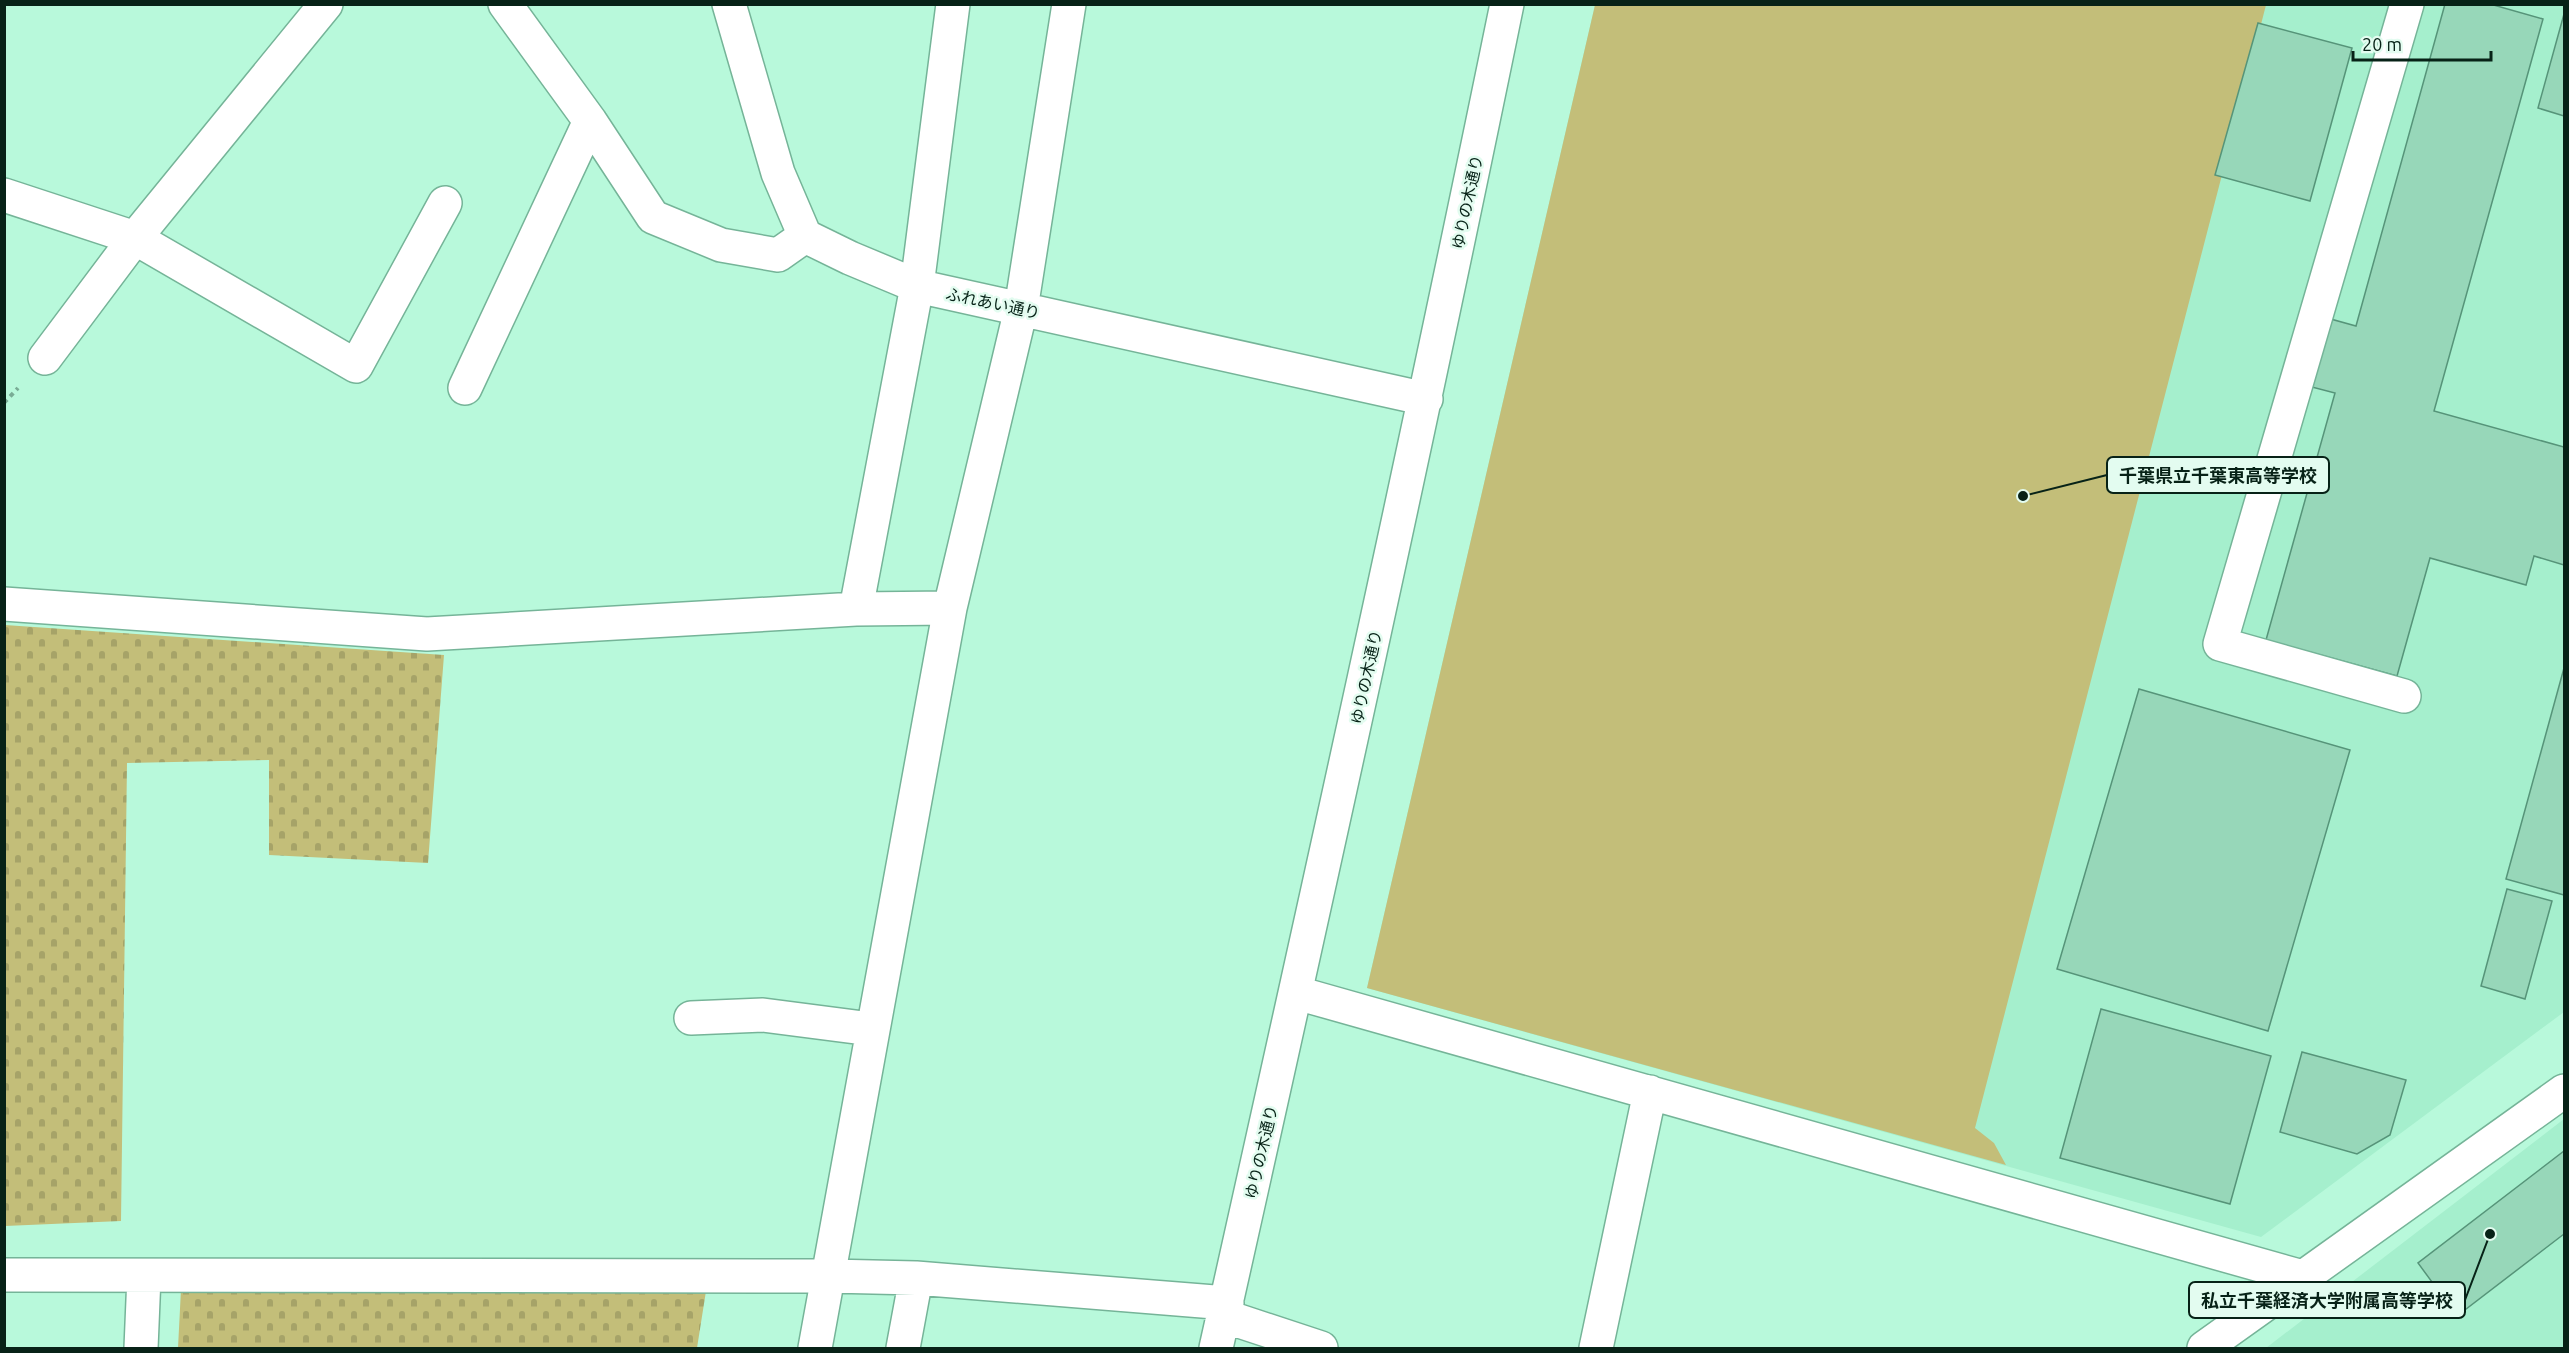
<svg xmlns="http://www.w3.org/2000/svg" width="2569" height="1353" font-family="Ubuntu,'Noto Sans JP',sans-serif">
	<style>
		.built { fill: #a5efcd }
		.cemetery { fill: url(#cemetery-stones) }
		.park { fill: #c3be79 }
		.building { fill: #97d7b9; stroke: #569479; stroke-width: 1.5 }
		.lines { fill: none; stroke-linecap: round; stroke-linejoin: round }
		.minor-casing { stroke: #75b498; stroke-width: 36 }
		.path { stroke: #79ac95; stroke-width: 4; stroke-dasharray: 4.5 4.5; stroke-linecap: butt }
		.minor { stroke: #fff; stroke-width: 33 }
		.labels { text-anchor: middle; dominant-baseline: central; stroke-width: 5; stroke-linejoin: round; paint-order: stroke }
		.street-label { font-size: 16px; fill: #072217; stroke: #e3fcf0 }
		.leader { fill: none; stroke: #072217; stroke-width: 2 }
		.callout-dot { fill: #072217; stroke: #e3fcf0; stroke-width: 2 }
		.callout { fill: #e3fcf0; stroke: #072217; stroke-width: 2 }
		.callout-label { font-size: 18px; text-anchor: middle; font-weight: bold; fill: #072217 }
	</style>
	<defs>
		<pattern id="cemetery-stones" width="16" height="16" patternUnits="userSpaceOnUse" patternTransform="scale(1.5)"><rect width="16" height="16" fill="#c3be79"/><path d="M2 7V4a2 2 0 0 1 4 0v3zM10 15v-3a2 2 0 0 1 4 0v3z" fill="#a6a368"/></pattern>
	</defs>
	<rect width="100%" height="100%" fill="#b8f9db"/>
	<path class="built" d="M1595,5H2564V1012L2261,1237L1367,988Z
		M2564,1119V1348H2266Z"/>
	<path class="cemetery" d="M5,625L444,655L428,863L269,855V760L127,763L121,1221L5,1226Z
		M181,1289L706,1291L697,1348H178Z"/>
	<path class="park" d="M1595,5H2266L1975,1128L1994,1143L2006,1165L1367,988Z"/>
	<path class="building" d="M2445,4H2490L2543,19L2434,411L2564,447V565L2534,556L2526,585L2430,558L2397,676L2266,640L2335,393L2308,386L2327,318L2356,326Z
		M2564,14V116L2538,108Z
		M2258,23L2352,48L2310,201L2215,175Z
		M2564,668V895L2506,879Z
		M2139,689L2350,750L2268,1031L2057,969Z
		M2507,889L2552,901L2525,999L2481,986Z
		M2101,1009L2271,1056L2230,1204L2060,1158Z
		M2302,1052L2406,1080L2390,1135L2357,1154L2280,1132Z
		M2564,1151V1234L2457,1316L2418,1263Z"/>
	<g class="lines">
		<g class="minor-casing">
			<path id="minor" d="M505,4L590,121L653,217L721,245L778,255L805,236
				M729,4L778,173L805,236L850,258L917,286L1426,399
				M4,195L135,238L356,366L445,203
				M45,358L135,238L326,4
				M465,388L590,121
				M4,604L427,634L856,609L950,608L1021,309L1069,4
				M856,609L917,286L953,4
				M2404,696L2220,644L2407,4
				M1297,993L2306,1278
				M691,1018L763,1015L871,1029
				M4,1275L830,1276L916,1278L1227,1303
				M1224,1316L1321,1348
				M141,1348L144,1276
				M815,1348L950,608
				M903,1348L916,1278
				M1216,1348C1316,901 1415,454 1507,4
				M1596,1348L1650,1092
				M2204,1348L2564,1091"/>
		</g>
		<path class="path" d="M4,403L18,388"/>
		<use href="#minor" class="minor"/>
	</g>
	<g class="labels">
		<g class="street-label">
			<text transform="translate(1467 202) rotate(-78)">ゆりの木通り</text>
			<text transform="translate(993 303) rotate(12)">ふれあい通り</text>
			<text transform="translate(1366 677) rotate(-78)">ゆりの木通り</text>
			<text transform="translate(1261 1152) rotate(-77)">ゆりの木通り</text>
		</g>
	</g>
	<path class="leader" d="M2023 496L2107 475M2490 1234L2465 1300"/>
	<g class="callout-dot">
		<circle cx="2023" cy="496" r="6"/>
		<circle cx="2490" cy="1234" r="6"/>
	</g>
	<g class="callout">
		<rect x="2107" y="457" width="222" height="36" rx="6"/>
		<rect x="2189" y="1282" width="276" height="36" rx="6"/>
	</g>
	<g class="callout-label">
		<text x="2218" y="482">千葉県立千葉東高等学校</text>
		<text x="2327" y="1307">私立千葉経済大学附属高等学校</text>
	</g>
	<rect width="2569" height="1353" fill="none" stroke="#072217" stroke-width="12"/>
	<path d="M2353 51v9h138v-9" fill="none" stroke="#072217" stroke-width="3"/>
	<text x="2362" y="51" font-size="18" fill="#072217" stroke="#e3fcf0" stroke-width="4.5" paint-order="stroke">20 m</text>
</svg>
